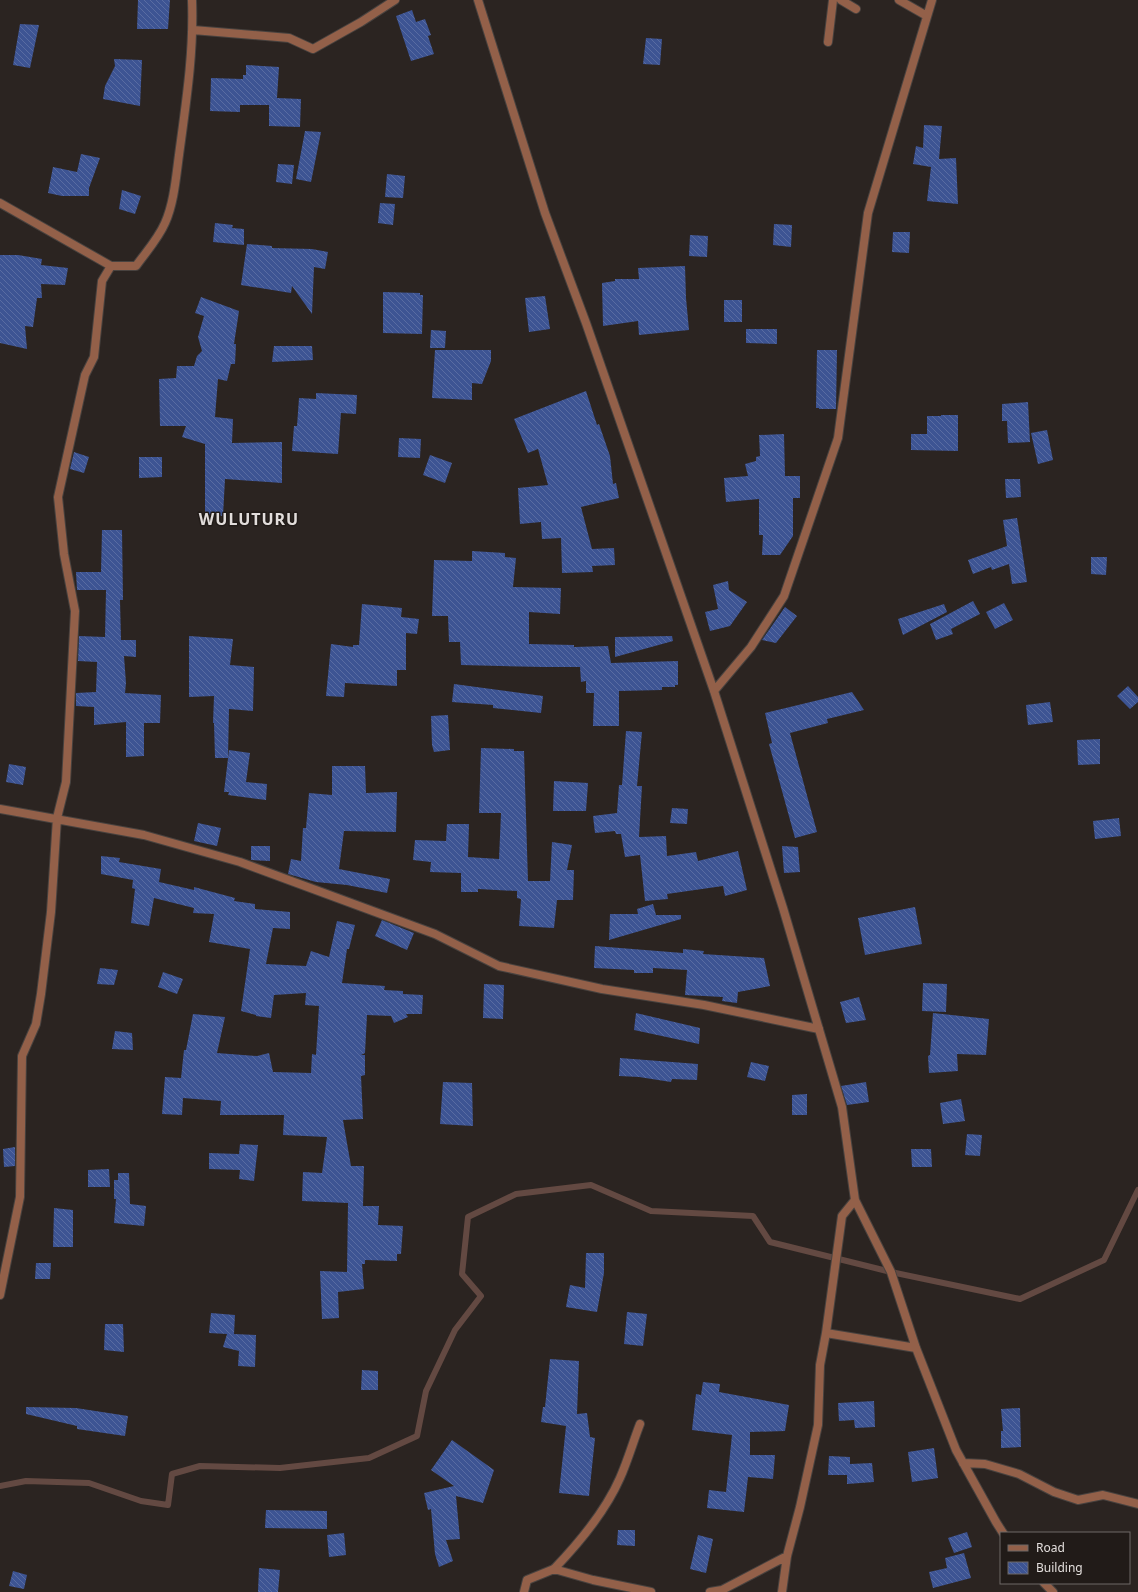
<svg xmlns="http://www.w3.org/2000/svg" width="1138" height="1592" font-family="'Noto Sans',sans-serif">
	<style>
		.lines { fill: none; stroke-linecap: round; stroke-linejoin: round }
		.stream { stroke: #634942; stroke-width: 6 }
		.building { fill: url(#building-back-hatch) }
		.service-casing { stroke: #48423f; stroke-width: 10 }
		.minor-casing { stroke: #48423f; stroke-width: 10 }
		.service { stroke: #936049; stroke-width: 8 }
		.minor { stroke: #936049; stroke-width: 8 }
		.labels { text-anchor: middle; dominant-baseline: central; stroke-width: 3; stroke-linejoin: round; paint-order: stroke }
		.district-label { font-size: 16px; font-weight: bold; letter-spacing: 1px; fill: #e2dddb; stroke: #211b18 }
	</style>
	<defs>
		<pattern id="building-back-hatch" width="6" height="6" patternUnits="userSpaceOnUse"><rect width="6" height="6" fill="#3d5493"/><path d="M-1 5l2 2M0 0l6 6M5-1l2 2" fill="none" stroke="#596ca2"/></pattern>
	</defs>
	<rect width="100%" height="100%" fill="#2b2421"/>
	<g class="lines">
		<path class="stream" d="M0,1486L26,1481L89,1483L141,1501L168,1505L172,1474L200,1466L280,1468L369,1458L417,1436L426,1391L455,1330L481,1296L462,1274L468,1217L516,1194L591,1185L651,1211L753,1216L770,1242L891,1272L1020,1299L1104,1260L1138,1190"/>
	</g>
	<path class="building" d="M138,0H170L168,29H137Z
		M412,10L416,22L425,19L431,35L428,36L434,54L411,61L396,16Z
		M20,24L39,25L30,68L13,65Z
		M646,38L662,39L660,65L643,64Z
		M114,59L142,60L140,106L103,99L105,86L115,66Z
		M246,65L279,67L277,98L301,99L300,127L269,126V105H240V112L210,111L211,78L243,79V75H246Z
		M924,125L942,126L939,159L956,158L958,204L927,201L931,167L913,164L916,146L923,148Z
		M305,131L321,132L311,182L296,179Z
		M81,154L100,158L89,188V196H62L48,193L53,167L77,172Z
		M278,164L294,165L292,184L276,182Z
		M387,174L405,176L403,198L385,197Z
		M122,190L141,196L135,214L119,209Z
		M380,203L395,204L393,225L378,223Z
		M215,223L233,225L232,228L244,229V245L213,242Z
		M774,224L792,225L791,247L773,245Z
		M893,232H910L909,253L892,252Z
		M690,235L708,236L707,257L689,256Z
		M247,244L272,246V248L312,249L328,252L325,269L314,267L312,314L292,286L291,293L241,285Z
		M0,255H18L42,259L41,265L68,268L65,285L41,284L42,298H37L33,327L25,326L27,349L0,343Z
		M685,266L686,298L689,330L639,335L638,321L603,326L602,283L615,281V279H639L638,268Z
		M383,292L420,293V295H423L422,334L383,333Z
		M545,296L550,329L529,332L525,298Z
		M201,297L239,311L234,344H236L235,364H231L227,381L218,379L215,417L233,419L232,443L282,442V483L225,479L223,516L205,514V444L182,437L186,426H160L159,379L176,378L177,366H194L197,356L202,351L198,337L204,316L195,313Z
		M724,300H742V322H724Z
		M746,329H777V344L746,343Z
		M431,330L446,331L445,348H430Z
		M274,346H312L313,360L272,362Z
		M435,350H491V361L482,384L472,383V400L432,398Z
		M817,350H837L836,409H819V408H816Z
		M586,391L597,425L599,424L610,456L613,484L616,483L619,498L581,507L592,549L614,548L615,565L592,566L593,572L562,573L561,538L542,539L541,522L520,524L518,488L548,485L538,449L528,453L514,419Z
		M316,393L357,395L356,414L341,413L338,454L292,451L294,426H297L299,398L316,399Z
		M1028,402L1030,442L1008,443L1007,421H1002V404Z
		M941,415H958V451L911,450V434H927V416H941Z
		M1047,430L1053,460L1038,464L1031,433Z
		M784,434L785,476H800V498H793V536L780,555H762L763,535H759V499L726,502L724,478L748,476L745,464L756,461V457L760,456L759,435Z
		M399,438L421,439L420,458L398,457Z
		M74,452L89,457L84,473L70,469Z
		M430,455L452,463L445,483L423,475Z
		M139,457H162V477L139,478Z
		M1005,479H1020L1021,497L1006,498Z
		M1017,518L1027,582L1012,584L1009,564L992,570L991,567L973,574L968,560L1007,546L1003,520Z
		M102,530H122L123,600H120L121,640H136V657L124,656L126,683L125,693L161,695L160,723H144V756L126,757V722L94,725V707L76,706V693L96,692L97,662L78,661L79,636L105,637L106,590H77L76,572H101Z
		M472,551L505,553V557L516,558L513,587L561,588L560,614L529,612V644L574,645V647L608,646L611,663L678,661V685H675V687H662V690L619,691V726H593L594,693H586V681L581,682L580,667H544L461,665L460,642H449L448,616H432L434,560L472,561Z
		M1091,557H1107L1106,575L1091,574Z
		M728,581L729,590L747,602L730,626L710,631L705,612L718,609L713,585Z
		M973,601L980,614L951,629L953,634L936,640L930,624Z
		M1004,603L1013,620L995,629L986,612Z
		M362,604L402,608L401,617L419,619L417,634L406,633V670H397V686L345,683L344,697L326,696L331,644L353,647V645H359Z
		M944,604L947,612L903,635L898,619Z
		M785,607L797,616L776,643L762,640Z
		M189,636L233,639L230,665L254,667L253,711L229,709L228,758H215L214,723H213L214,696L189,697Z
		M672,636L673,641L615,657V637Z
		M454,684L543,696L541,713L493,708V705L452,702Z
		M1128,686L1138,697V702L1130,709L1117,696Z
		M852,692L864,710L827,719L828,723L790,733L817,832L795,838L769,744L772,743L765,713Z
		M1050,702L1053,722L1028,725L1026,705Z
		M448,715L450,750L434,752L432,745L431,716Z
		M626,731L642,732L637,786H642L639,837L666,836L667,856L696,852L698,861L738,851L747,890L725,896L723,886L667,894L668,899L645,901L640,855L625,857L621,834H616L615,831L595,833L593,816L617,813L619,785H622Z
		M1100,739V764L1078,765L1077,740Z
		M481,748L514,749V751H524L528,881H550L552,842L572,845L567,870H574L573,900H557L554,928L519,926L521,899L517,898V891L478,889V892H461V873L430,872L431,862L413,860L415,840L446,841L447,824H469L468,857L499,859L501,813H479Z
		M229,750L250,753L246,782L267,784L266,800L228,795L229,792H224Z
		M9,764L26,767L23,785L6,782Z
		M332,766H365L366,793L397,792L396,832L344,831L339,869L390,879L387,893L347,885L316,882L288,874L291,859L301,861L303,828H306L309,793L332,795Z
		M554,781L588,783L586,811H553Z
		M672,808L688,809L687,824L670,823Z
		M1119,818L1121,836L1095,839L1093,821Z
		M198,823L221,828L217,846L194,841Z
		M251,846H270V861L251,860Z
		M782,846L798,847L800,872L784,873Z
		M101,856L120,858L119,862L161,869L159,882L194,890V887L235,898L234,901L255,904V909L290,912V929L273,928L266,964L306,966L311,951L329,957L337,921L355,925L349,949H347L342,983L385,986L384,990L403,991V994L423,995L422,1014H406L408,1017L394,1023L391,1016L367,1015L365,1053L361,1055H365V1075L361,1076L363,1119L343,1120L351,1166H364L363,1206H379L378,1225L403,1226L401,1254H397V1261L365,1260V1264H362L364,1289L338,1292L339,1318L322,1319L320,1271L347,1272L348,1203L302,1201L303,1172L322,1173L327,1137L283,1135L284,1115H220L221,1101L183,1098L182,1115L162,1114L165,1077L181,1078L184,1050H186L193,1014L225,1017L217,1053L257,1056L269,1053L273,1072L311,1073L312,1054L316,1055L319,1006L305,1005L306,993L274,995L271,1018L256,1016V1015L241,1011L250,949L209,942L214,914L193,913L194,908L154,898L149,926L131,923L135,889L132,888L133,880L101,874Z
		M653,904L656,915H681V919L609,940L610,914H638L637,909Z
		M915,907L922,944L865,955L858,918Z
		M382,920L414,933L407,950L375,936Z
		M595,946L683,953V949L704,951L703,954L764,958L770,986L738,992L737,1003L722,1001L723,997L685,995L687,970L653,968V973H634V970L594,968Z
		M100,968L118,970L114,985L97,984Z
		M163,972L183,979L177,994L158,987Z
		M923,983L947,984L946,1012L922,1011Z
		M484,984L504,985L503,1019L483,1018Z
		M859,997L866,1020L846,1023L840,1002Z
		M636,1013L700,1028L699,1044L634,1030Z
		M933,1013L989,1019L986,1055L957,1054L958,1071L929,1073L928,1056L930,1055Z
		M115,1031L132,1033L133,1050L112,1049Z
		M620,1058L698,1064L697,1080L672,1079L671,1082L639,1077L619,1076Z
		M751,1062L769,1066L765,1081L747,1077Z
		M443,1082L472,1083L473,1126L440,1124Z
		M866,1082L869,1102L847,1105L841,1086Z
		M807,1094V1115H792V1095Z
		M961,1099L965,1121L943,1124L940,1103Z
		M967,1134L982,1135L980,1156L965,1155Z
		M240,1144L258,1145L254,1181L239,1179L240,1170L209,1169V1153L239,1154Z
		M15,1147V1166L4,1167L3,1149Z
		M911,1149H931L932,1167H912Z
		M109,1169L110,1187H88V1170Z
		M118,1173H129L130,1204L146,1206L144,1226L114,1223L116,1199H114V1180H118Z
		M54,1208L73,1210V1247H53Z
		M586,1253H604V1273L597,1312L566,1307L570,1285L585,1288Z
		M36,1263H51L50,1279H35Z
		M627,1312L647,1314L643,1346L624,1344Z
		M211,1313L235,1315L234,1334L256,1335L255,1367L238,1366L239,1351L223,1347L227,1334L209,1333Z
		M105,1324H123L124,1352L104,1350Z
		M550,1359L579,1361L577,1414L587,1413L590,1437L595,1438L589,1496L559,1493L566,1426L541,1422L543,1407H545Z
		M362,1370L378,1371V1390H361Z
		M703,1382L720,1384L719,1392L789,1405L785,1431L750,1432V1455H775L773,1479L748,1477L744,1512L707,1508L709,1490L726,1492L732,1435L692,1430L696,1394L701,1395Z
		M874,1401L875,1427L855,1428L854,1420L839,1421L838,1403Z
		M26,1407L76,1408L128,1416L125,1436L77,1429V1426L26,1414Z
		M1020,1408L1021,1447L1001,1448V1431H1003L1001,1409Z
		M452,1440L494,1470L483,1503L456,1496L460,1539L446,1540L453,1561L439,1567L435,1554L431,1509L428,1510L424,1493L454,1486L431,1470Z
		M934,1448L938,1478L912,1482L908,1452Z
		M829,1456L850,1457V1464L872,1463L874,1482L847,1484V1475H828Z
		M266,1510L327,1511V1529L265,1528Z
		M618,1530H635V1546L617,1545Z
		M967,1532L972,1547L954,1553L948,1538Z
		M344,1533L346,1555L329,1557L327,1535Z
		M698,1535L713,1539L706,1573L690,1569Z
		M964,1553L971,1578L933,1588L929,1572L947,1568L945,1558Z
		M259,1568L280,1570L278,1592H258Z
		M13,1571L27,1575L24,1589L9,1586Z"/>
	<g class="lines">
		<g class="service-casing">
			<path id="service" d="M554,1569C578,1544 606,1510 620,1478C628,1460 633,1442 640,1424"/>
		</g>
		<g class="minor-casing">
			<path id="minor" d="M478,0L545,213L586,323L714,691L783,908L842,1107L855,1200L891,1272L916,1348L956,1450L996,1522L1003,1533
				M841,0L856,9
				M899,0L927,16
				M193,30L289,38L313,49L361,22L395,0
				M828,42L833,0
				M0,203L111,266
				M714,691L751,647L784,596L838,438L868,213L932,0
				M0,809L144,835L240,862L435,934L499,966L602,989L704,1005L819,1029
				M0,1295L20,1197L22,1056L36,1024L41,994L51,912L57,818L66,782L75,611L64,554L58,497L85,375L94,357L102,281L111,266H136C146,252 158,239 165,223C174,203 176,177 179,155C186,103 194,52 192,0
				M826,1333L842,1216L855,1200
				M963,1463L985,1464L1019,1474L1054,1492L1078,1500L1103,1495L1138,1504
				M1044,1583L1053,1592
				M524,1592L527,1580L554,1569L593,1580L651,1592
				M710,1592L722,1590L787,1556
				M782,1592L787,1556L800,1507L818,1425L820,1365L826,1333L916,1348"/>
		</g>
		<use href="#service" class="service"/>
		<use href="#minor" class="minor"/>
	</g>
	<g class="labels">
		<g class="district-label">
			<text x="249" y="519">WULUTURU</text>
		</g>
	</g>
	<rect x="1000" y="1532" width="130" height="52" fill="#211b18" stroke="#6e6966"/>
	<rect x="1008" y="1545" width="20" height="6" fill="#936049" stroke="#6e6966"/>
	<text x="1036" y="1552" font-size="12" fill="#e2dddb">Road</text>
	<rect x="1008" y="1562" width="20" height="12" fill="url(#building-back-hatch)" stroke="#6e6966"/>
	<text x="1036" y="1572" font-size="12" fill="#e2dddb">Building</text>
</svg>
